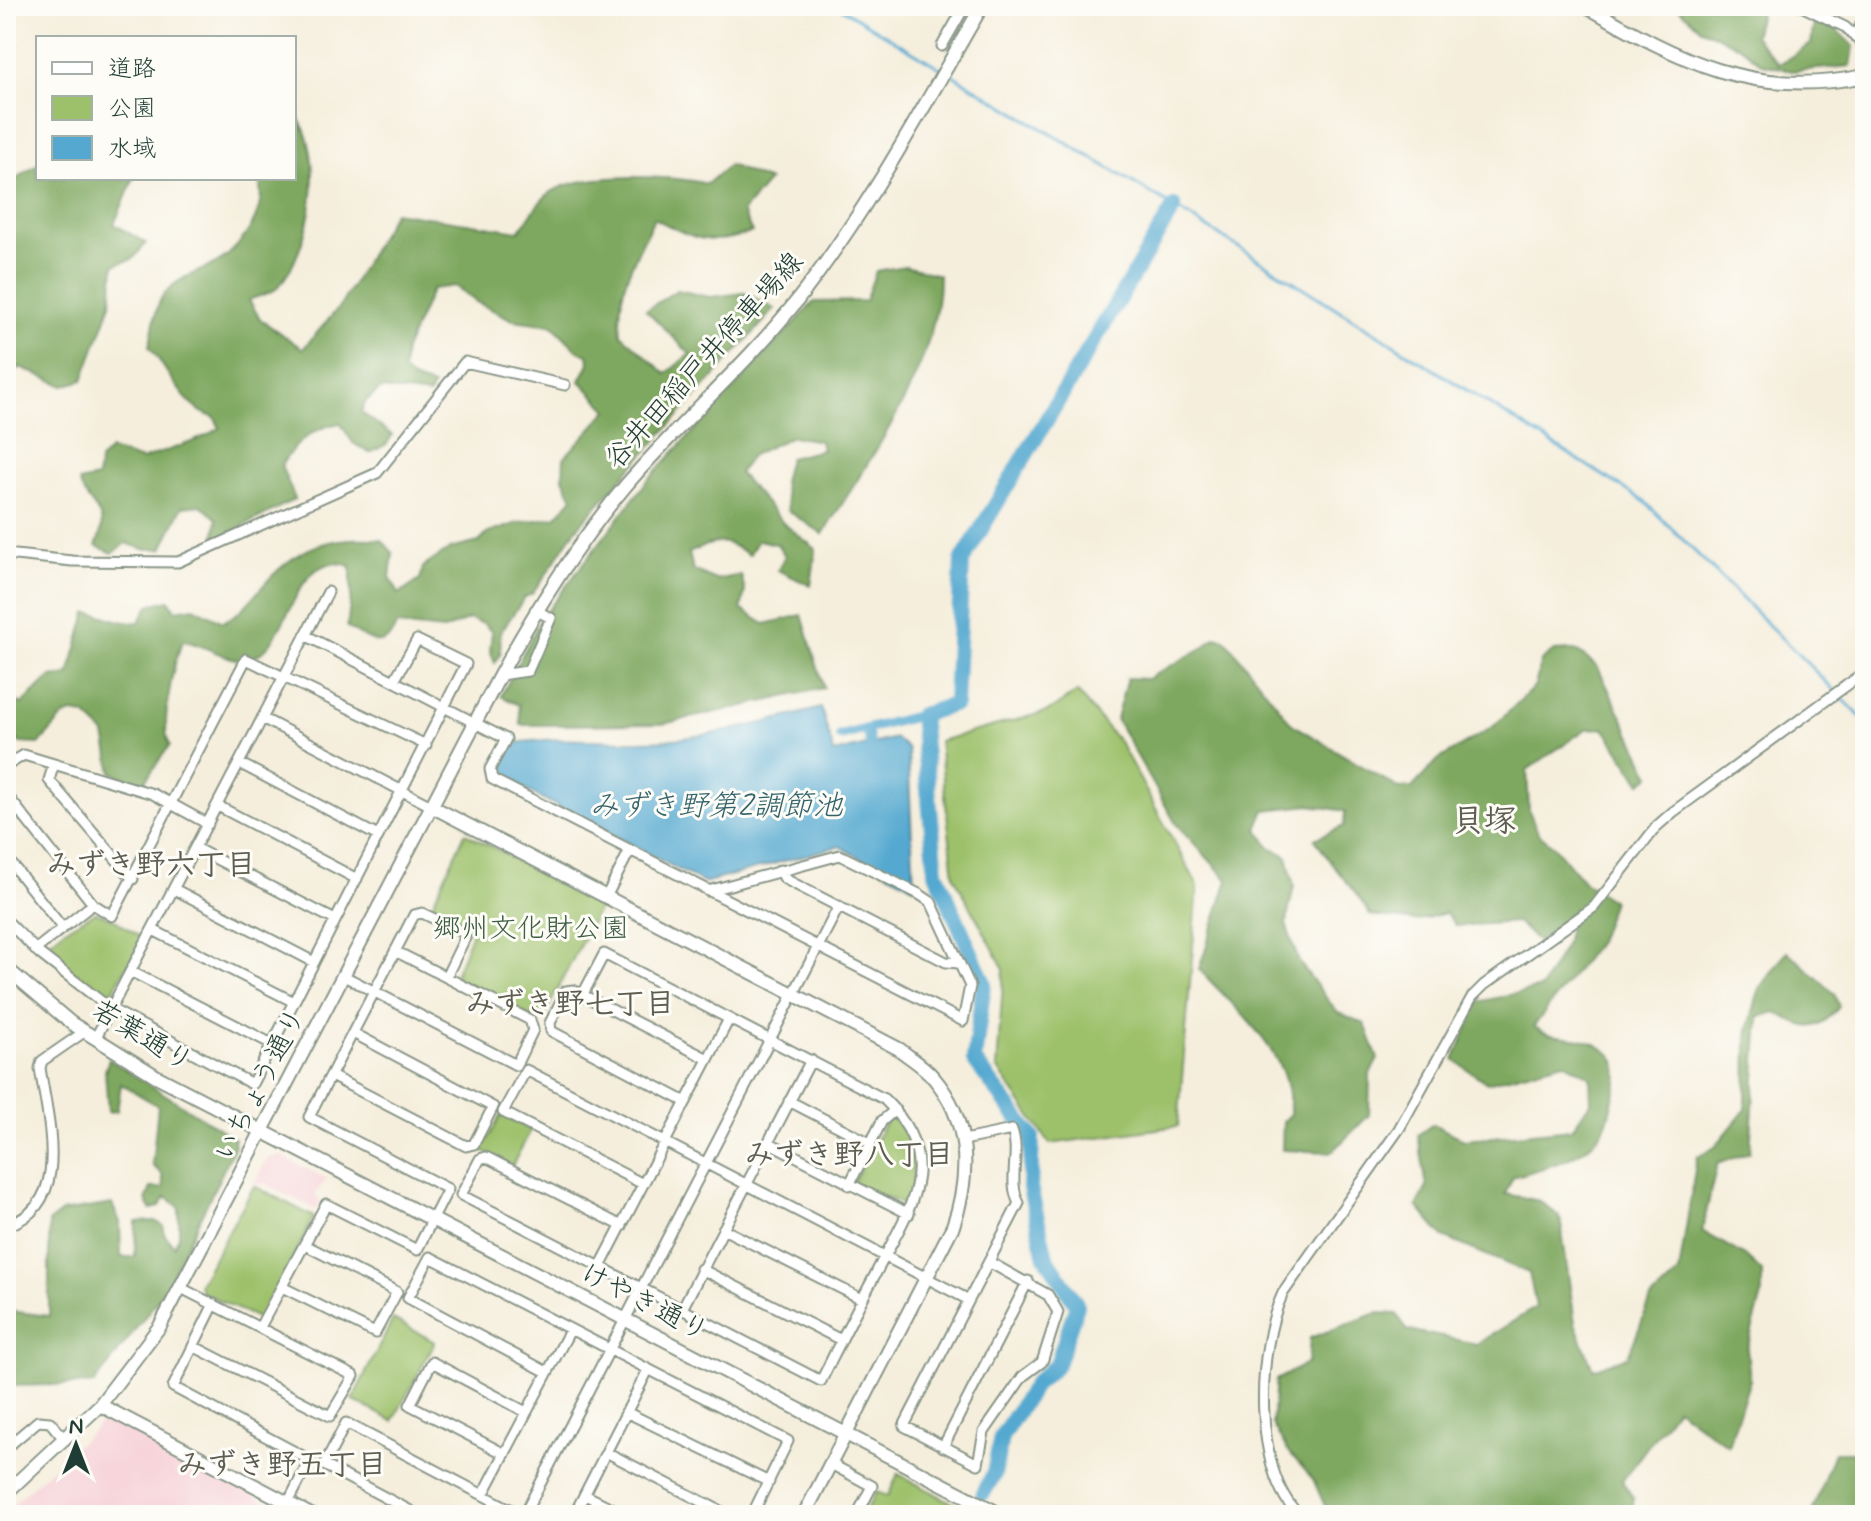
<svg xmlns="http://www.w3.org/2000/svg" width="1871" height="1521" font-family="Mynerve,'Klee One',sans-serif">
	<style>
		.built { fill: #f6cfd5 }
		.green { fill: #9dc16b; stroke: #5e7f50; stroke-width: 2 }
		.forest { fill: #7ea75f; stroke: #4e724a; stroke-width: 2 }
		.water { fill: #55a9d0; stroke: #3a7382; stroke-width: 2 }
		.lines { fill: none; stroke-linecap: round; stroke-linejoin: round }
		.stream { stroke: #55a9d0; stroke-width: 3 }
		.canal { stroke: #55a9d0; stroke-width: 10 }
		.river { stroke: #55a9d0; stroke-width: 16 }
		.street-casing { stroke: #8a9688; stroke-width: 13 }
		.secondary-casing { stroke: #8a9688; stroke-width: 16 }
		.street { stroke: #fff; stroke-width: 9 }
		.secondary { stroke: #fff; stroke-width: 12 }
		.labels { text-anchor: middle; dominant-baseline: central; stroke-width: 6; stroke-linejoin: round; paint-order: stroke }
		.street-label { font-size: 28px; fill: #1f3d34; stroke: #fdfcf7 }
		.park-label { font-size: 28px; fill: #3e5e42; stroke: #fdfcf7 }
		.water-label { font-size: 30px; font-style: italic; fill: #32636b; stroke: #fdfcf7 }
		.neighbourhood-label { font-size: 30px; font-weight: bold; fill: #5e5d51; stroke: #fdfcf7 }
		.quarter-label { font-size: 32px; font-weight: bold; fill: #5e5d51; stroke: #fdfcf7 }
	</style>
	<rect width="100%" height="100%" fill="#fdfcf7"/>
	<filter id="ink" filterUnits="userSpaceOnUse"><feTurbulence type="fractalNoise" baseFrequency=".0125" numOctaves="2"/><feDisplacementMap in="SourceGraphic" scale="16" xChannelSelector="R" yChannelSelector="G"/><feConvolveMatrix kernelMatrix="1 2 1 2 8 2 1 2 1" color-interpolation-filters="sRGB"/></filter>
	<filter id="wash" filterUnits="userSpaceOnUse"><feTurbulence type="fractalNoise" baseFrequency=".006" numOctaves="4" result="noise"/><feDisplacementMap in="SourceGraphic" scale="32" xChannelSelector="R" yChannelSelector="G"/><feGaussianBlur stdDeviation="1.8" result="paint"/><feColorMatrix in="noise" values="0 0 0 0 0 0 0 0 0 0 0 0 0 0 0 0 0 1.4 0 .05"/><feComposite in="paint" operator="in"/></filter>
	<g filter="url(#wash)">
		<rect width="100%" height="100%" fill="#f5eedc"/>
		<path class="built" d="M280,1155L327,1179L315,1194L320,1202L316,1210L265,1184H254L267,1159Z
			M111,1418L291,1515H295H6V1511L104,1420Z"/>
		<path class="green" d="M1077,692L1120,743L1198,886L1178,1126L1050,1144L997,1068L1004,969L954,876L939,741L1049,711Z
			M465,833L601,904L544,1016L535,1019L454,977L472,932L429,911Z
			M95,912L112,918L143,939L108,999L42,948L65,929Z
			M501,1115L531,1130L512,1166L482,1150Z
			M894,1115C916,1145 917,1172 908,1207L855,1184L854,1180L885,1123Z
			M254,1186L314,1217L261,1320L201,1292L199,1284Z
			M393,1319L435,1342L393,1421L352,1400Z
			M898,1474L970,1512L968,1515H863L876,1492L888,1496Z"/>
		<path class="forest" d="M1676,6H1762L1754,36L1779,64L1811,44L1814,22L1836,29L1854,46L1851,66L1794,71L1762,64L1739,46L1701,29Z
			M294,113C329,152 311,252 277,288C271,294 257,296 249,300L260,319L303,349L341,305L394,212L519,231C528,220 536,205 546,196C574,171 672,175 707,184L729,165L769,181L742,212L752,232C710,248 692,238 654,218C635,260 616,285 621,334L666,374L690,354L646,310L677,290L710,297L745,293L775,309L576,529L545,576L532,594L525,597L500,633L501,653L495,663L490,651L492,632L484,624L469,619L444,630L396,625C385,655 366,639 347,627L351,598V566C286,543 293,668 236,659C218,656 201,643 183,641C174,659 159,727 170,745L142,785L112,773L105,734L85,715L72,713L64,716L39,744L20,743L6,728L9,698L22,704L51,677L69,675L87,613C107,613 118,625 139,622L149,605L169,600L175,610L194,607L223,622C247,610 255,593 273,575C305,543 338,535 382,540L393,553L390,577L399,594L420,580L423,567L450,549L479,542L488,533L518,523L556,517L573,498L563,478L564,458L608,410L580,381L589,363L588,355L578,351L552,325L513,320L476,302L455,286L432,289L405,350L403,371L412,379L433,386L429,395L381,389L366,401L361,412L392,435L387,444L370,453L353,443L340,423C315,427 293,444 281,466L295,499L222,537L215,536L217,519L201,505L182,507L162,549H143L126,543L113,553L96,546C112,509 90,513 79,482L97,478L100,460L110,450L142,460C169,448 195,444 220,428L214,417C187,412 166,368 149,346C154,330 154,306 165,293C181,273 211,271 229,254C249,235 268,206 258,178H294Z
			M38,164V178H134L114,224L146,243L133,259L114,265L111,304L83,380L64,386L20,367L11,376L6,412V186Z
			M905,266L939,275C940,365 869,460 823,534L788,511L783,482L789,458L822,450L820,441L792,436L752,455L739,473L783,523L816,549L811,586L778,570L785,556L777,544L758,540L749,555C722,537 717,540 689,553L693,570L716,580L741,575L745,591L741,609L765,624L802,615L824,688L663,724L521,725L519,705L501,696L540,620L648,480L814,302L865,301L876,271Z
			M1215,637L1225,639L1292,724L1400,789L1412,788L1438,760L1494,726L1535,686L1541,661L1554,651L1575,650L1597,666L1651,776L1641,783L1604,728L1586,729L1527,770L1529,811L1538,833L1555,847L1584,882L1613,901L1598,942L1534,1026C1554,1044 1579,1029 1608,1052C1620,1062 1619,1078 1615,1092C1611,1104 1609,1123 1601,1133C1583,1160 1542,1168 1513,1177L1505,1194L1540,1201L1560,1217L1575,1323L1593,1369L1628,1356L1651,1299L1679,1273L1697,1157L1715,1147L1746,1109L1747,1035L1759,989L1787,951L1834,993L1839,1007C1815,1035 1806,1029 1776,1012L1759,1017L1750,1152L1717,1164L1702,1231L1745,1256L1762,1272V1295L1747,1349L1750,1380L1728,1446L1676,1408L1622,1481L1634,1499L1631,1515H1329L1313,1479L1287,1450L1272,1424L1276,1380L1308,1363L1310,1338L1377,1313L1397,1314L1407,1330L1477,1344L1536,1307L1529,1273L1443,1237L1417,1206L1427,1187L1418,1135L1433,1124L1464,1140L1572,1129L1591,1101L1590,1076L1564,1062L1487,1083L1454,1060L1478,1002L1541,988L1565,945L1572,912L1538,942L1517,922L1456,926L1446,913L1415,921L1370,915C1354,887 1332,868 1315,839L1344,826L1345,811L1310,805L1265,810L1257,829L1270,847L1287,856L1294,886L1286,924L1299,962L1337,1012L1365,1024L1378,1059L1370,1074L1369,1115L1332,1152L1282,1150L1283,1121L1290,1114C1293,1054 1237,1011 1199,969L1228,880L1176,824L1116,719L1127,678L1147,679L1204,647Z
			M109,1059L234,1138L235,1146L165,1290L94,1384L6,1386V1257L10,1311L49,1316V1222L62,1212L112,1204L120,1222L121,1257H135L136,1222L155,1221L164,1226V1234L174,1246L179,1236V1207L166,1197L159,1207L151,1209L146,1200L151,1188H164L162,1174L152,1165L158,1106L121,1084L117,1111L108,1112L105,1071Z
			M1834,1452H1865V1515H1811Z"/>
		<path class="water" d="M821,708L834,753L895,738L908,749L914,887L839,846L704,883L499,776L495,770L510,744C562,734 612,744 664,740C718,735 769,722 821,708Z"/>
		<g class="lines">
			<path class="stream" d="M837,6L940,68
				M946,71L1174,207L1644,501L1865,721"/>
			<path class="canal" d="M867,729L870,744
				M840,736L921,715"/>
			<path class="river" d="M983,1493L994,1474L1001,1437L1035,1384L1057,1364L1077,1305L1046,1257L1030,1188L1032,1137L974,1060L984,983L936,872L921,715L955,704L962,561L1174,207
				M971,1515L973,1511"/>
		</g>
	</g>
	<g filter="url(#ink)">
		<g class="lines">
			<g class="street-casing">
				<path id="street" d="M1801,6L1845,27L1865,47
					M942,46L965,6
					M6,554L72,561L178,562L377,473L465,362L565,385
					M305,635L506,739L490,769L492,779L963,1021L970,986L931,902L919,894L840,855L708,891
					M500,675L528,671L551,618L535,610
					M262,718L433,807
					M239,763L378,836
					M54,764L49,780L133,879
					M6,766L24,755L153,794L208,824
					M6,794L93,904L112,916L246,659L426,745
					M218,806L357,879
					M195,848L335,920
					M6,857L61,926
					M780,870L785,879L946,962L959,963
					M174,889L314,962
					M606,897L630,850
					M6,920L40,954L111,1009L252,1084L466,664L417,640L394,681
					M153,930L294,1002
					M35,950L93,904
					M132,972L272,1044
					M344,976L516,1065L533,1030L530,1020L395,951
					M583,994L604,954L884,1099C947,1160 910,1208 877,1271C858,1307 839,1344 821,1381L461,1195L480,1159L486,1157L622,1226
					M95,1039L328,592
					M331,1076L466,1146L474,1144L493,1107L353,1033
					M789,1101L870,1143
					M686,1102L551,1031L550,1023L566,991L573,990L708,1059
					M964,1140L1012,1130C1021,1154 1007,1181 1019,1203L904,1426L978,1464L984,1432L1023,1376L1042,1362L1058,1312L1048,1295L989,1262
					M768,1142L909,1214
					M643,1184L503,1112L526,1070L969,1300
					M849,1185L882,1121L895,1110
					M6,1226C73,1205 48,1122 40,1068L42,1061L84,1032
					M723,1229L862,1299
					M600,1267L729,1019
					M701,1269L841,1340
					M282,1287L375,1333L397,1292L305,1245
					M183,1289L354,1376L330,1416L193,1346
					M214,1304L173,1387L310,1460L288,1503
					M682,1309L811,1060
					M260,1327L326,1204L417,1250L448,1189L309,1117L414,915L422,913L462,932L465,938L446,977
					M547,1372L408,1298L430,1257L788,1441L752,1515
					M626,1412L769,1482
					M943,1447L1028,1281
					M6,1448L38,1421L50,1422L65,1440
					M606,1452L728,1515
					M505,1454L410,1405L432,1362L526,1412
					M831,1464L872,1486L857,1515
					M483,1495L570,1330
					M585,1495L626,1515
					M418,1515L324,1465L346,1423L521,1515
					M524,1515L839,906
					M574,1515L648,1370
					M1299,1515C1252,1470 1257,1348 1283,1293L1399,1129L1472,997L1484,985L1594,907L1657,826L1673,812L1865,672"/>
			</g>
			<g class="secondary-casing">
				<path id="secondary" d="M1586,6C1681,61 1752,99 1865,76
					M1856,36L1865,20
					M433,807L899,1049C910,1058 924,1066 933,1077C970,1120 971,1175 953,1226L804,1515
					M6,968L71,1023L156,1076L1002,1515
					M100,1405L311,1515
					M6,1493L100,1405L160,1326L500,675C537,607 577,543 627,484C681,421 744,367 796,302C868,211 923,107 982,6"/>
			</g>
			<use href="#street" class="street"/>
			<use href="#secondary" class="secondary"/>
		</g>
	</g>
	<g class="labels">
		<g class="street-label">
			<text transform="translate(705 361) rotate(-48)">谷井田稲戸井停車場線</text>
			<text transform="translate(142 1037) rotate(31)">若葉通り</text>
			<text transform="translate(261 1085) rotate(-63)">いちょう通り</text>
			<text transform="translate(644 1303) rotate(27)">けやき通り</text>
		</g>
		<g class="park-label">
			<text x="531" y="929">郷州文化財公園</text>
		</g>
		<g class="water-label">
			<text x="716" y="806">みずき野第2調節池</text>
		</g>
		<g class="neighbourhood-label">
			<text x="151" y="865">みずき野六丁目</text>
			<text x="570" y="1004">みずき野七丁目</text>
			<text x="849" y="1155">みずき野八丁目</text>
			<text x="282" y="1465">みずき野五丁目</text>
		</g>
		<g class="quarter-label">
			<text x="1484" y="822">貝塚</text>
		</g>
	</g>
	<rect width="1871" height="1521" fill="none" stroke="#fdfcf7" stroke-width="32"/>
	<rect x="36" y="36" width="260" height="144" fill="#fdfcf7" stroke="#a4b0a9" stroke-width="2"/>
	<rect x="52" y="62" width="40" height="12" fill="#ffffff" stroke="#a4b0a9" stroke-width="2"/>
	<text x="108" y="76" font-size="24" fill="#1f3d34">道路</text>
	<rect x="52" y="96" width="40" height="24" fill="#9dc16b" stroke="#a4b0a9" stroke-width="2"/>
	<text x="108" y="116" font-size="24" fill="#1f3d34">公園</text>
	<rect x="52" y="136" width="40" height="24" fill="#55a9d0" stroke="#a4b0a9" stroke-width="2"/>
	<text x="108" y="156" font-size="24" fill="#1f3d34">水域</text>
	<g transform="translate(76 1445)" stroke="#fdfcf7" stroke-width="6" paint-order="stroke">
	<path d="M0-6L14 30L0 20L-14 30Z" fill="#1f3d34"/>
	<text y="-12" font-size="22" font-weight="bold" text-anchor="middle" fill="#1f3d34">N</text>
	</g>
</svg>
